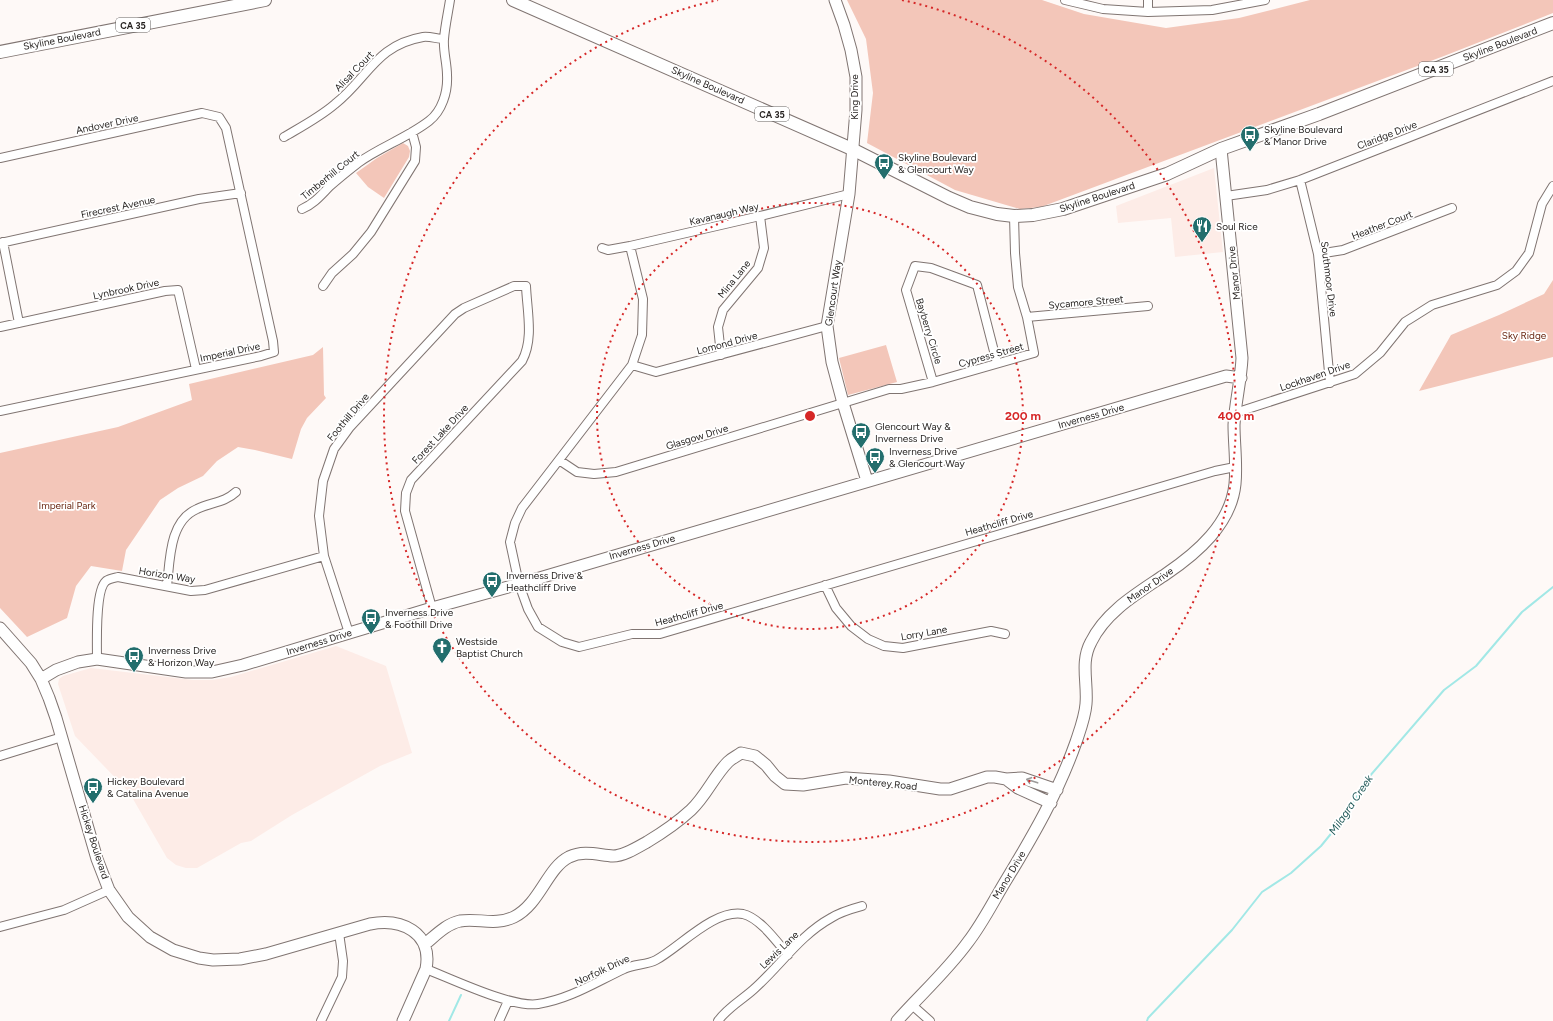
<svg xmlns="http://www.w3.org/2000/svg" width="1553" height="1021" font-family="Figtree,sans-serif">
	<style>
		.built { fill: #fdece7 }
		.green { fill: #f3c6b9 }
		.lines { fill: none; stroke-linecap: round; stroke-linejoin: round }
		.stream { stroke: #a2e8e6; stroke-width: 2 }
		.street-casing { stroke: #807572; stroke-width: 10 }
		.secondary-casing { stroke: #807572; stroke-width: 13 }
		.primary-casing { stroke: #807572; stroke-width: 14 }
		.street { stroke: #fff; stroke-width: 8 }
		.secondary { stroke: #fff; stroke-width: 11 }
		.primary { stroke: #fff; stroke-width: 12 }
		.oneway { stroke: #9c9a99 }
		.ring { fill: none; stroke: #d62828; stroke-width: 2; stroke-dasharray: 2 4 }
		.labels { text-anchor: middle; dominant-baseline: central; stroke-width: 3.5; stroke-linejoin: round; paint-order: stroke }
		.shield { fill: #fff; stroke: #656261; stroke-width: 1 }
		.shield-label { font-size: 9px; font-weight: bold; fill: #231f1d }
		.street-label { font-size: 10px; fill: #231f1d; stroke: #fff }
		.poi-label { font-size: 10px; fill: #231f1d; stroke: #fff; text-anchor: start }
		.park-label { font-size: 10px; fill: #6a2813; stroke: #fff }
		.water-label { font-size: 11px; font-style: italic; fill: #1e5857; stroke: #fff }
		.centre { fill: #d62828; stroke: #fff; stroke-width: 2 }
		.ring-label { font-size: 12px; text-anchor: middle; font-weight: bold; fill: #d62828; stroke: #fff; stroke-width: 3.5; stroke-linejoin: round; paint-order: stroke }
	</style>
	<rect width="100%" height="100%" fill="#fef9f7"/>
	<path class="built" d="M1214,168L1223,252L1175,257L1171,218L1118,223L1116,206Z
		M336,646L386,666L412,753L380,766L292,815L251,841L241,843L197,868H186L176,865L167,858L129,792L75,736L58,684L59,679L63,676L91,668L193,680H212L231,677Z"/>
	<path class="green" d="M847,0H1042L1084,14L1166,28L1239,18L1310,0H1553V13L1444,56L1041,207L1020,209L955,190L867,143L873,93L866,39Z
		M403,143L408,146L410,151L409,157L384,198L368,187L356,173L377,158Z
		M1553,280V357L1419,391L1451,335L1499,315L1544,294Z
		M886,345L897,382L848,395L839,358Z
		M323,347L324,395L326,398L307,418L301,429L292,459L255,450L238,447L217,461L203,476L178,488L160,500L126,550L122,571L91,566L76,586L67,618L27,637L0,608V453L118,427L192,400L189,384L313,355Z"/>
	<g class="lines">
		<path class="stream" d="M449,1021L461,995
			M1147,1021L1148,1018L1232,930L1262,892L1291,873L1321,846L1343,819L1369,777L1444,690L1476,666L1522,612L1553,587"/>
		<g class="street-casing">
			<path id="street" d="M1065,0L1103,9L1148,12L1212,10L1265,0
				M1148,12V0
				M284,137C301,127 320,117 335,104C368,78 376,45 423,37C429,36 438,39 444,39
				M0,158L202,113L219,117L226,128L273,341L274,352L261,356L0,411
				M1300,180L1318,254L1330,383
				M1226,196L1267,190L1300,180L1553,81
				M302,209C314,204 321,195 330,186C339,178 349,170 358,163C380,147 407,138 429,121C442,111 448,92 447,75C447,63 443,51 444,39C445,26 448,13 450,0
				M3,242L19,323
				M0,243L199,199L241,193
				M630,246L643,299L642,335L632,365L522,508L515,523L510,542L519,584L528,609L538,627L562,642L579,647L632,634H660L1215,471L1235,467
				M602,248L608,250L630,246L760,216L849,194
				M1318,254L1343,250L1452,208
				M323,286L332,273L353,254L371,232L415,161L416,147L412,132
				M1027,317L1148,306
				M0,327L165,291L178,290L196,369
				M721,355L718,327L723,310L758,268L764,248L760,216
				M632,365L656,372L827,326
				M933,382L906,290L915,266L931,268L977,285L997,363
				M1235,413L1355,374L1380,353L1405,322L1432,305L1497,285L1516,271L1529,253L1542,204L1553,186
				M559,460L577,472L594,474L616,472L889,389H901L933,382L1034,353L1027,317L1018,287L1015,253L1014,216
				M825,585L836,608L851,626L868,639L884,646L903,648L991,631L1005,634
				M167,586C170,560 169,521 197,509C211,502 224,503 236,492
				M349,633L324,556L319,516L323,481L334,449L350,427L455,314L464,308L514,286H526C527,311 534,339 522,361L411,480L406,493L405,511L432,608
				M97,659C97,644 95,590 106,581C109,579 114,578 118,577L191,591L205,590L324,556
				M0,756L62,737
				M0,927L64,910L109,890
				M426,969C452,979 512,1008 538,1004C570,999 596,982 624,969C634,964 647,965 656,960C680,947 714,909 743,914C760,918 777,942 788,955
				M912,1005L930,1021
				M321,1021L342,977L343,961L339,933
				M499,1021L508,1001
				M718,1021C728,1007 742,1000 754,989C780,966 800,935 831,918C840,912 851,909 862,906"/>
		</g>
		<g class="secondary-casing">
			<path id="secondary" d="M835,0L844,25L851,50L856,77V110L849,194L827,326L832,362L843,403L867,481
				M0,628L31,663L41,679L49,698L56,718L97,859L109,890L128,917L150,937L173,950L199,958L213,960L240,959L266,954L370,924C401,918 433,932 426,969L403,1021
				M41,679L56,670L78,662L97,659L186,672H212L243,665L432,608L519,584L1226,376L1241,378
				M1006,779L1018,788L1051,803
				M425,944C435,936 446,924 460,921C478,918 495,926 514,917C540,904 547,868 569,857C584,850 598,855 613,856C624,856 638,847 647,842C662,833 678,822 691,810C706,796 714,776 728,762C732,758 737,756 741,753L755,756L766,765L775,776L785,784L803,785L846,778L889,781L940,789H950L987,777H995L1006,779L1022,778L1057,790
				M897,1021C920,995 947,971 968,942C982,924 993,902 1005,882C1033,836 1058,793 1076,742C1080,730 1085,717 1086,704C1088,683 1080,662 1091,642C1106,611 1138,593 1166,574C1197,553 1231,524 1235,484C1237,464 1234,444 1234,425C1235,403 1241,381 1242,358L1221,149"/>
		</g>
		<g class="primary-casing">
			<path id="primary" d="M513,0L852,149L949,198L970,207L997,214L1014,216L1033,215L1063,209L1167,174L1221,149L1319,114L1553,23
				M0,52L265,0"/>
		</g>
		<use href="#street" class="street"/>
		<use href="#secondary" class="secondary"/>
		<use href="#primary" class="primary"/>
	</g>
	<defs><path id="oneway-shaft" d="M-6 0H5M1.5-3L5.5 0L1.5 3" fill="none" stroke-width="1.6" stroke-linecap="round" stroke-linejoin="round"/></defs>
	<use class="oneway" href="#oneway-shaft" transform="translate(1032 781) rotate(-162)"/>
	<g class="ring">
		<circle cx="810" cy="416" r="213"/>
		<path d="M902 0A426 426 0 1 1 718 0"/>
	</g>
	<defs>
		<g id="bus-pin" transform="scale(1)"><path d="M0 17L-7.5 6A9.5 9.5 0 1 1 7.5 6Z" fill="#236e6d" stroke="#fff"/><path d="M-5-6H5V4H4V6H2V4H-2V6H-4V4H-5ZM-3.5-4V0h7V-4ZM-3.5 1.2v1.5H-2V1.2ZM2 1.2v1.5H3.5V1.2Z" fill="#fff"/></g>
		<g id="restaurant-pin" transform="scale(1)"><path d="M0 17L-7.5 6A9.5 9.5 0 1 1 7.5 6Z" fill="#236e6d" stroke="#fff"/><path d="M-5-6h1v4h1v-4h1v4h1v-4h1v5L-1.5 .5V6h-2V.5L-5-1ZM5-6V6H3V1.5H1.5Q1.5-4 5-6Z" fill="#fff"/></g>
		<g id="church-pin" transform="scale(1)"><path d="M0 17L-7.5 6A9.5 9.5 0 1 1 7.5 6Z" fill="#236e6d" stroke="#fff"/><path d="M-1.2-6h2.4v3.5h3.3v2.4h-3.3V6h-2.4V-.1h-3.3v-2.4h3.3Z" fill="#fff"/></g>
	</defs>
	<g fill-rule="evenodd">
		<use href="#bus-pin" x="1250" y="135"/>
		<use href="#bus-pin" x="884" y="163"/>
		<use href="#restaurant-pin" x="1202" y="226"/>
		<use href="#bus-pin" x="861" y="432"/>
		<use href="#bus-pin" x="875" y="457"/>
		<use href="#bus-pin" x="492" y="581"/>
		<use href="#bus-pin" x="371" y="618"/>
		<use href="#church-pin" x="442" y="647"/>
		<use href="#bus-pin" x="134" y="656"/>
		<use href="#bus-pin" x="93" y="787"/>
	</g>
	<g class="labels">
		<g class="shield">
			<rect x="116" y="18" width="34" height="14" rx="3"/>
			<rect x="1419" y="62" width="34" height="14" rx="3"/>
			<rect x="755" y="107" width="34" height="14" rx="3"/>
		</g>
		<g class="shield-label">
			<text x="133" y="25">CA 35</text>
			<text x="1436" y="69">CA 35</text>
			<text x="772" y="114">CA 35</text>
		</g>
		<g class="street-label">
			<text transform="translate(62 39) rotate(-11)">Skyline Boulevard</text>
			<text transform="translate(1500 44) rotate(-21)">Skyline Boulevard</text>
			<text transform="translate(354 71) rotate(-46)">Alisal Court</text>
			<text transform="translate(708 85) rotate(24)">Skyline Boulevard</text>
			<text transform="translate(854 97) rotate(-90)">King Drive</text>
			<text transform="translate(107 124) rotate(-12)">Andover Drive</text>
			<text transform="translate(1387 135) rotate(-21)">Claridge Drive</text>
			<text transform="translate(330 175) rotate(-39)">Timberhill Court</text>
			<text transform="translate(1097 197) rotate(-18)">Skyline Boulevard</text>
			<text transform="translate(118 207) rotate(-12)">Firecrest Avenue</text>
			<text transform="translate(724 214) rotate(-13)">Kavanaugh Way</text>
			<text transform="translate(1382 225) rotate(-21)">Heather Court</text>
			<text transform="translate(1234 273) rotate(-96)">Manor Drive</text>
			<text transform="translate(734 279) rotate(-51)">Mina Lane</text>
			<text transform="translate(1329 279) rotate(83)">Southmoor Drive</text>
			<text transform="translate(126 289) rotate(-12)">Lynbrook Drive</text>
			<text transform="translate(833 293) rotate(-82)">Glencourt Way</text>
			<text transform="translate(1086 302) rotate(-5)">Sycamore Street</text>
			<text transform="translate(929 331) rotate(73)">Bayberry Circle</text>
			<text transform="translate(727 343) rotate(-15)">Lomond Drive</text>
			<text transform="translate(230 352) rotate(-12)">Imperial Drive</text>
			<text transform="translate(991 355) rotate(-16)">Cypress Street</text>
			<text transform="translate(1315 376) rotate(-19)">Lockhaven Drive</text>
			<text transform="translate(1091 416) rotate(-16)">Inverness Drive</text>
			<text transform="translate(348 417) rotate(-50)">Foothill Drive</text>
			<text transform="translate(440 434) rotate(-47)">Forest Lake Drive</text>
			<text transform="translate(697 437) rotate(-17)">Glasgow Drive</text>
			<text transform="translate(999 523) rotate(-16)">Heathcliff Drive</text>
			<text transform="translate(642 547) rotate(-16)">Inverness Drive</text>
			<text transform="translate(167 575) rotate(9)">Horizon Way</text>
			<text transform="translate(1150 585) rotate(-35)">Manor Drive</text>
			<text transform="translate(689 614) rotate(-15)">Heathcliff Drive</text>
			<text transform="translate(924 633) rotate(-10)">Lorry Lane</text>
			<text transform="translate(319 642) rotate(-17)">Inverness Drive</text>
			<text transform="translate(883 783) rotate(6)">Monterey Road</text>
			<text transform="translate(94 842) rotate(72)">Hickey Boulevard</text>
			<text transform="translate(1009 875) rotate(-59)">Manor Drive</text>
			<text transform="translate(779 950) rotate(-44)">Lewis Lane</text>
			<text transform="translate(602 970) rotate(-25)">Norfolk Drive</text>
		</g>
		<g class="poi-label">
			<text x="1264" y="129">Skyline Boulevard<tspan x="1264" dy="12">&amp; Manor Drive</tspan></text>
			<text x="898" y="157">Skyline Boulevard<tspan x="898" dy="12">&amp; Glencourt Way</tspan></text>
			<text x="1216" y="226">Soul Rice</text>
			<text x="875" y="426">Glencourt Way &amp;<tspan x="875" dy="12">Inverness Drive</tspan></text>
			<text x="889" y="451">Inverness Drive<tspan x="889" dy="12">&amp; Glencourt Way</tspan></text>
			<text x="506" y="575">Inverness Drive &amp;<tspan x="506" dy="12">Heathcliff Drive</tspan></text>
			<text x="385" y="612">Inverness Drive<tspan x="385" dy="12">&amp; Foothill Drive</tspan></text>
			<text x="456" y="641">Westside<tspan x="456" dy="12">Baptist Church</tspan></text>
			<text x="148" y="650">Inverness Drive<tspan x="148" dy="12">&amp; Horizon Way</tspan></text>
			<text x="107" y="781">Hickey Boulevard<tspan x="107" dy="12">&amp; Catalina Avenue</tspan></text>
		</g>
		<g class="park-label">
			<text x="1524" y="335">Sky Ridge</text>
			<text x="67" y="505">Imperial Park</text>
		</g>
		<g class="water-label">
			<text transform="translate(1351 805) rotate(-56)">Milagra Creek</text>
		</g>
	</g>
	<circle cx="810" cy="416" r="6" class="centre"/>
	<g class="ring-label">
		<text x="1023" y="420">200 m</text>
		<text x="1236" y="420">400 m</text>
	</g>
</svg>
